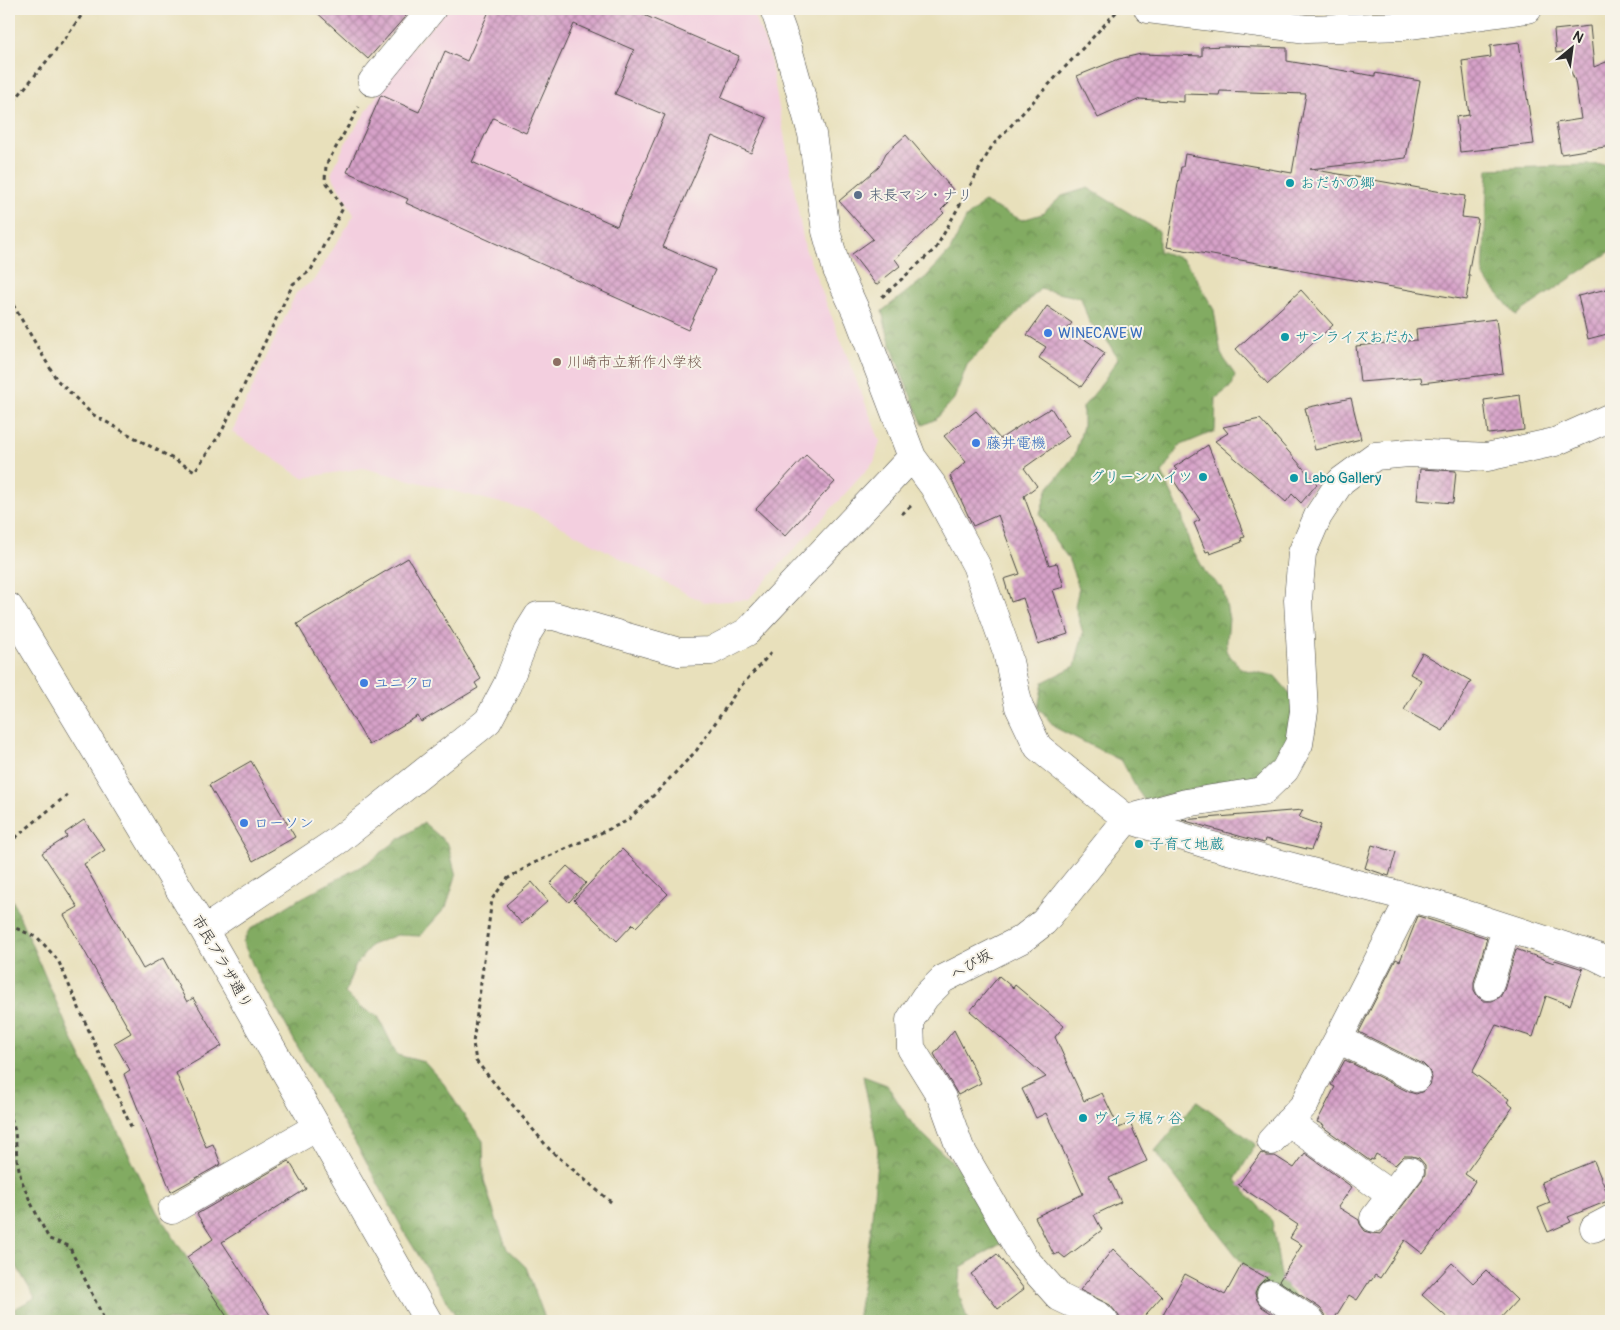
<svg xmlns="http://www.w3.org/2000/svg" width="1620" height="1330" font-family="Pangolin,'Klee One',sans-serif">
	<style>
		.built { fill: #f3cfdf }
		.forest { fill: url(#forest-crowns); stroke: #566b46 }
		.building { fill: url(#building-cross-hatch); fill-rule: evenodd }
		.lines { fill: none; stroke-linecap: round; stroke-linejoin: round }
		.minor-casing { stroke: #474641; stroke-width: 29 }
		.path { stroke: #474641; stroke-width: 3; stroke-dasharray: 4 4; stroke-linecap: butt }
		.minor { stroke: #fff; stroke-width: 28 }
		.culture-dot { fill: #0f9aa8; stroke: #f7f3e8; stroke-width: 2 }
		.service-dot { fill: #5c6f8a; stroke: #f7f3e8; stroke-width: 2 }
		.shop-dot { fill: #3f7fe0; stroke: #f7f3e8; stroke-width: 2 }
		.education-dot { fill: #8d6e63; stroke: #f7f3e8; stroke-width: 2 }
		.labels { text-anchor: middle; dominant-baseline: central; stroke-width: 4; stroke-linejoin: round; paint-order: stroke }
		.culture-label { font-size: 15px; fill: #0d838f; stroke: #f7f3e8; text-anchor: start }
		.service-label { font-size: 15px; fill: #4e5e75; stroke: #f7f3e8; text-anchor: start }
		.shop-label { font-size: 15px; fill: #366cbe; stroke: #f7f3e8; text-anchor: start }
		.education-label { font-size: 15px; fill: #785e54; stroke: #f7f3e8; text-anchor: start }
		.street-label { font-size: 15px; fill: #2b2b2b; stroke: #f7f3e8 }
	</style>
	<defs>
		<pattern id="forest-crowns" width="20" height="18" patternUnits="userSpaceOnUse" patternTransform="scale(1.25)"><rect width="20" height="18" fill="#82ab62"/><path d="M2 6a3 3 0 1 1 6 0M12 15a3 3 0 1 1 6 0" fill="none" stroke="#6b8b51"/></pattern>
		<pattern id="building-cross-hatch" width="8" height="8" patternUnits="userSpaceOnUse" patternTransform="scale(1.25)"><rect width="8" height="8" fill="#d7a2c9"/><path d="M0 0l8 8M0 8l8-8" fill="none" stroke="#af84a3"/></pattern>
	</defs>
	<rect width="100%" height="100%" fill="#f7f3e8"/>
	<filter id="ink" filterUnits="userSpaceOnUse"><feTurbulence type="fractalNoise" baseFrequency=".02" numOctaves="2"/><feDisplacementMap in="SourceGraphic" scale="10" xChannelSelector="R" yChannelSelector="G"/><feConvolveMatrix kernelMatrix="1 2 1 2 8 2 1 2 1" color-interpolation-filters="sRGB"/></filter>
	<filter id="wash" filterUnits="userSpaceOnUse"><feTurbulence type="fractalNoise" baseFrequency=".0096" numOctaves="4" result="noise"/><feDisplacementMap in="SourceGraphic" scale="20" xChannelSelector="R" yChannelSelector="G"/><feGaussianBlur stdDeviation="1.12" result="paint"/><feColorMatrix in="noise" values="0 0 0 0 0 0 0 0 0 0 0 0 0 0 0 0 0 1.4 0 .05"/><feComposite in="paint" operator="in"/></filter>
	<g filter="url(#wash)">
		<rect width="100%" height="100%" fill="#e8e0bb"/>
		<path class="built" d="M448,9H752L769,53L805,248L880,441L874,462L748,600L704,602L689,595L532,511L363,468L303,478L232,432L296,293L314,280L354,215L331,174L346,142L379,92L384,78Z"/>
		<path class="forest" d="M1611,164V251L1516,315L1483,276L1488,169Z
			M1088,188L1159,231V251L1182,259L1191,269L1214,310L1221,354L1235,375L1232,386L1216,398L1215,431L1179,446L1162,473L1182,516L1190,545L1207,575L1223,589L1229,619L1226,651L1241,669L1275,676L1293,697V724L1277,764L1255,777L1144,800L1134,784L1122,761L1056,728L1038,708L1043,682L1075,666L1083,633L1075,606L1079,588L1068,558L1055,540L1040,514L1047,490L1075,455L1083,426V407L1098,389L1118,359L1105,337L1089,322L1081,298L1040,289L967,365L954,399L936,419L923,425C907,387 890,350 882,311L926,277L950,251L966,218L984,202L1022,220L1042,214L1062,196Z
			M424,823L448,844L456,876L446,907L420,936L397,935L371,945L354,968L345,993L361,1008L378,1016L397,1055L424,1062L444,1084L461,1111L483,1141L484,1180L494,1213L507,1249L526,1267L546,1321H459L406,1235L359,1149L304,1058L255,970L243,942L249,930L294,902L369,862L399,839Z
			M9,892L73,1041L157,1212L228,1321H19L14,1309L35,1298L9,1253Z
			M863,1076L887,1085L913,1125L967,1176L1004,1242L961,1267L959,1294L968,1321H857L871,1228L878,1150Z
			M1197,1101L1256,1144L1235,1180L1272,1221L1282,1282L1319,1321H1242L1249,1272L1155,1151Z"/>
		<g id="blocks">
			<path class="building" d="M313,9H412L368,59Z
				M490,9H630L739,56L721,98L767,118L751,153L712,136L663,247L715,270L688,330L406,203L408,199L347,172L381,95L419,112L445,51L467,61ZM574,24L634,50L615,94L665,115L617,226L472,162L493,118L526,133Z
				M1590,26L1594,67L1611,60V146L1561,154L1556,123L1581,119L1575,81L1563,52L1556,53L1554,30Z
				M1519,42L1534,144L1460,152L1456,117L1469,115L1462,61L1491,57L1490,46Z
				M1225,46L1287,48V61L1375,76V73L1420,81L1406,158L1310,169L1465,196L1462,217L1478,219L1468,275H1470L1466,300L1167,247L1181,167H1183L1185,154L1292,173L1306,94L1220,91L1219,95L1184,94V102L1140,99L1098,118L1077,76L1119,59L1141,54L1202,56V47Z
				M906,135L954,191L945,200L948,203L941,210L944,213L895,259L900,266L876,285L852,254L873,239L839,201L879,167L886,153Z
				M1611,288V333L1588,339L1578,296Z
				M1301,290L1333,325L1268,384L1236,349Z
				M1047,306L1072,323L1068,328L1105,353L1081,387L1039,358L1046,347L1027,335Z
				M1496,319L1503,373L1422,383L1421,377L1360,382L1356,346L1417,340L1416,329Z
				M1520,395L1524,430L1488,434L1484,400Z
				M1351,398L1361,439L1315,450L1305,408Z
				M1051,408L1069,436L1024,468L1037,486L1024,496L1049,565L1057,563L1064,587L1053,590L1068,634L1038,644L1023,598L1011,602L1004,579L1020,574L998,515L973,526L950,476L966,462L944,436L976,411L1000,439L1027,421L1028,422Z
				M1260,419L1317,484L1301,503L1292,494L1286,502L1215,441L1228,433L1223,427Z
				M1208,445L1245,537L1241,538L1242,542L1210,554L1209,551L1206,552L1194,523L1200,520L1170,475L1177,470L1174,467Z
				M806,455L835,482L785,536L756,509Z
				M1420,469L1456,471L1453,503L1417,500Z
				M408,558L481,679L475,683L478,688L421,722L418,716L369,745L297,624Z
				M1422,653L1471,681L1443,731L1404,710L1421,680L1410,674Z
				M251,761L295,837L253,861L209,785Z
				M1303,810L1299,817L1321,825L1311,850L1265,839L1264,843L1182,820Z
				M84,820L105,850L84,864L143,969L163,958L187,1002L193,998L222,1046L176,1073L206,1147L213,1144L221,1164L171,1192L124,1074L130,1070L114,1043L131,1033L64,915L78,907L42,853L67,837L65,833Z
				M1372,845L1396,852L1389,876L1365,868Z
				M622,849L668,894L636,927L633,924L617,941L574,900Z
				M567,866L586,883L569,902L550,884Z
				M532,882L548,901L522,924L506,905Z
				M1418,916L1487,938L1474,982V990L1478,997L1484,1001H1492L1500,997L1504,990L1516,949L1554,963L1555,960L1583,969L1570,1005L1546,996L1533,1037L1496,1025L1472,1072L1509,1099L1507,1102L1513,1107L1465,1174L1475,1181L1458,1207L1423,1254L1405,1240L1380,1278L1375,1275L1371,1281L1370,1280L1357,1300L1349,1295L1333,1321H1326L1325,1314L1320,1308L1279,1281L1302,1245L1290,1238L1298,1225L1238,1185L1261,1153L1267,1156H1275L1294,1168L1305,1153L1352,1187L1338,1207L1359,1220L1360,1224L1365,1231L1372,1233L1381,1234L1422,1180L1425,1174V1165L1419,1158L1412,1156H1404L1395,1165L1376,1154L1373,1160L1371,1159L1370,1161L1323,1127L1324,1125L1317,1122L1335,1087L1331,1085L1345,1060L1409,1092L1416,1094L1424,1091L1430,1085L1432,1078L1429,1070L1423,1064L1359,1032L1396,959L1400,961Z
				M999,976L1013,988L1015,985L1064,1026L1055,1037L1084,1101L1102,1093L1119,1128L1130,1123L1147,1161L1109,1178L1121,1202L1094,1215L1102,1230L1065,1258L1059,1253L1054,1255L1035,1217L1083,1194L1046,1113L1036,1118L1022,1089L1046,1077L970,1011Z
				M954,1030L981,1083L958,1095L934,1054Z
				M289,1161L306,1189L222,1242L274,1321H230L187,1257L213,1239L197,1214Z
				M1594,1161L1610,1200L1568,1217L1571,1222L1548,1232L1538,1208L1550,1203L1541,1182Z
				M1113,1249L1162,1296L1140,1321H1119V1316L1110,1305L1080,1290Z
				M997,1254L1024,1289L998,1309L971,1274Z
				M1452,1263L1473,1283L1486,1270L1517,1300L1498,1321H1451L1422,1295Z
				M1242,1264L1269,1279L1264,1280L1258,1286L1255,1293L1257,1300L1262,1307L1283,1321H1176L1163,1314L1185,1274L1225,1295Z"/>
		</g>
	</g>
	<g filter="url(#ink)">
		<use href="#blocks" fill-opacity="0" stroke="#474641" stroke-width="1"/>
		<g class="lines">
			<g class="minor-casing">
				<path id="minor" d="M774,9L787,45L812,134L826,231L837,270L859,318L912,457L934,487L976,565L1007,652L1019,707L1038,747L1127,819L1209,845L1437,905L1595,956L1611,964
					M1148,9L1307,29L1404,26L1528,9
					M372,82L432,9
					M9,607L204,930L428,1321
					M204,930L340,839L488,721L507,685L528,632L538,616H554L679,652L711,651L747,632L912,457
					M1489,986L1506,928
					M1338,1039L1416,1078
					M1288,1122L1391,1195
					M1271,1141L1305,1104L1314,1084L1338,1039L1410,898
					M172,1210L317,1127
					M1374,1218L1410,1171
					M1594,1228L1611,1219
					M1271,1294L1311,1321
					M1104,1321L1099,1316L1059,1297L1024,1258L960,1148L942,1098L911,1048L910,1020L925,997L943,979L1022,939L1044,922L1127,819L1186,803L1263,791L1285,770L1299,744L1304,711L1298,600L1302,553L1318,516L1341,481L1375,456L1409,453L1487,457L1555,442L1611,417"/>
			</g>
			<path class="path" d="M9,107L64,40L86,9
				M882,297L936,248L992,146L1119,9
				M9,298L57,380L92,414L195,471L222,431L293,284L311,270L343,208L325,180L326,165L359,107
				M902,514L912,505
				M9,843L67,795
				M9,925L38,938L58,960L132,1129
				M9,1111L15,1131L17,1159L21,1179L30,1201L49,1239L69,1246L105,1321
				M611,1202L550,1150L476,1061L473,1043L492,899L507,879L532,864L627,821L654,795L696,751L739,688L771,653"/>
			<use href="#minor" class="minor"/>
		</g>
	</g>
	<g class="culture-dot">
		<circle cx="1290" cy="183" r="5"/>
		<circle cx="1285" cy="337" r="5"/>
		<circle cx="1203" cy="477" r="5"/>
		<circle cx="1294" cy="478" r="5"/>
		<circle cx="1139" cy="844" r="5"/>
		<circle cx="1083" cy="1118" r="5"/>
	</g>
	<circle class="service-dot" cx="858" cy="195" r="5"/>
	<g class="shop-dot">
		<circle cx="1048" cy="333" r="5"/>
		<circle cx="976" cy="443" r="5"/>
		<circle cx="364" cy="683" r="5"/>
		<circle cx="244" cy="823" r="5"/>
	</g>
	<circle class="education-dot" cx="557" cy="362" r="5"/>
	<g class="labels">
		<g class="culture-label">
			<text x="1300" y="183">おだかの郷</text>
			<text x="1295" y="337">サンライズおだか</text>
			<text x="1193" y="477" text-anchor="end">グリーンハイツ</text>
			<text x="1304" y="478">Labo Gallery</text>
			<text x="1149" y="844">子育て地蔵</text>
			<text x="1093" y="1118">ヴィラ梶ヶ谷</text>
		</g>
		<g class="service-label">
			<text x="868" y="195">末長マシ・ナリ</text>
		</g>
		<g class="shop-label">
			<text x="1058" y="333">WINECAVE W</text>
			<text x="986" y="443">藤井電機</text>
			<text x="374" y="683">ユニクロ</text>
			<text x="254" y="823">ローソン</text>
		</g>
		<g class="education-label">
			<text x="567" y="362">川崎市立新作小学校</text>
		</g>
		<g class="street-label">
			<text transform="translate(222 962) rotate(60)">市民プラザ通り</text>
			<text transform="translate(971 965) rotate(-31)">へび坂</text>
		</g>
	</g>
	<rect width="1620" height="1330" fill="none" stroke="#f7f3e8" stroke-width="30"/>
	<g transform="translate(1572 48) rotate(29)" stroke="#f7f3e8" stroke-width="4" paint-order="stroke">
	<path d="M0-4L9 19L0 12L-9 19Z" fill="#2b2b2b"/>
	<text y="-8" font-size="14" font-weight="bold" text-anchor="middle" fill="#2b2b2b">N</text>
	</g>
</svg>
